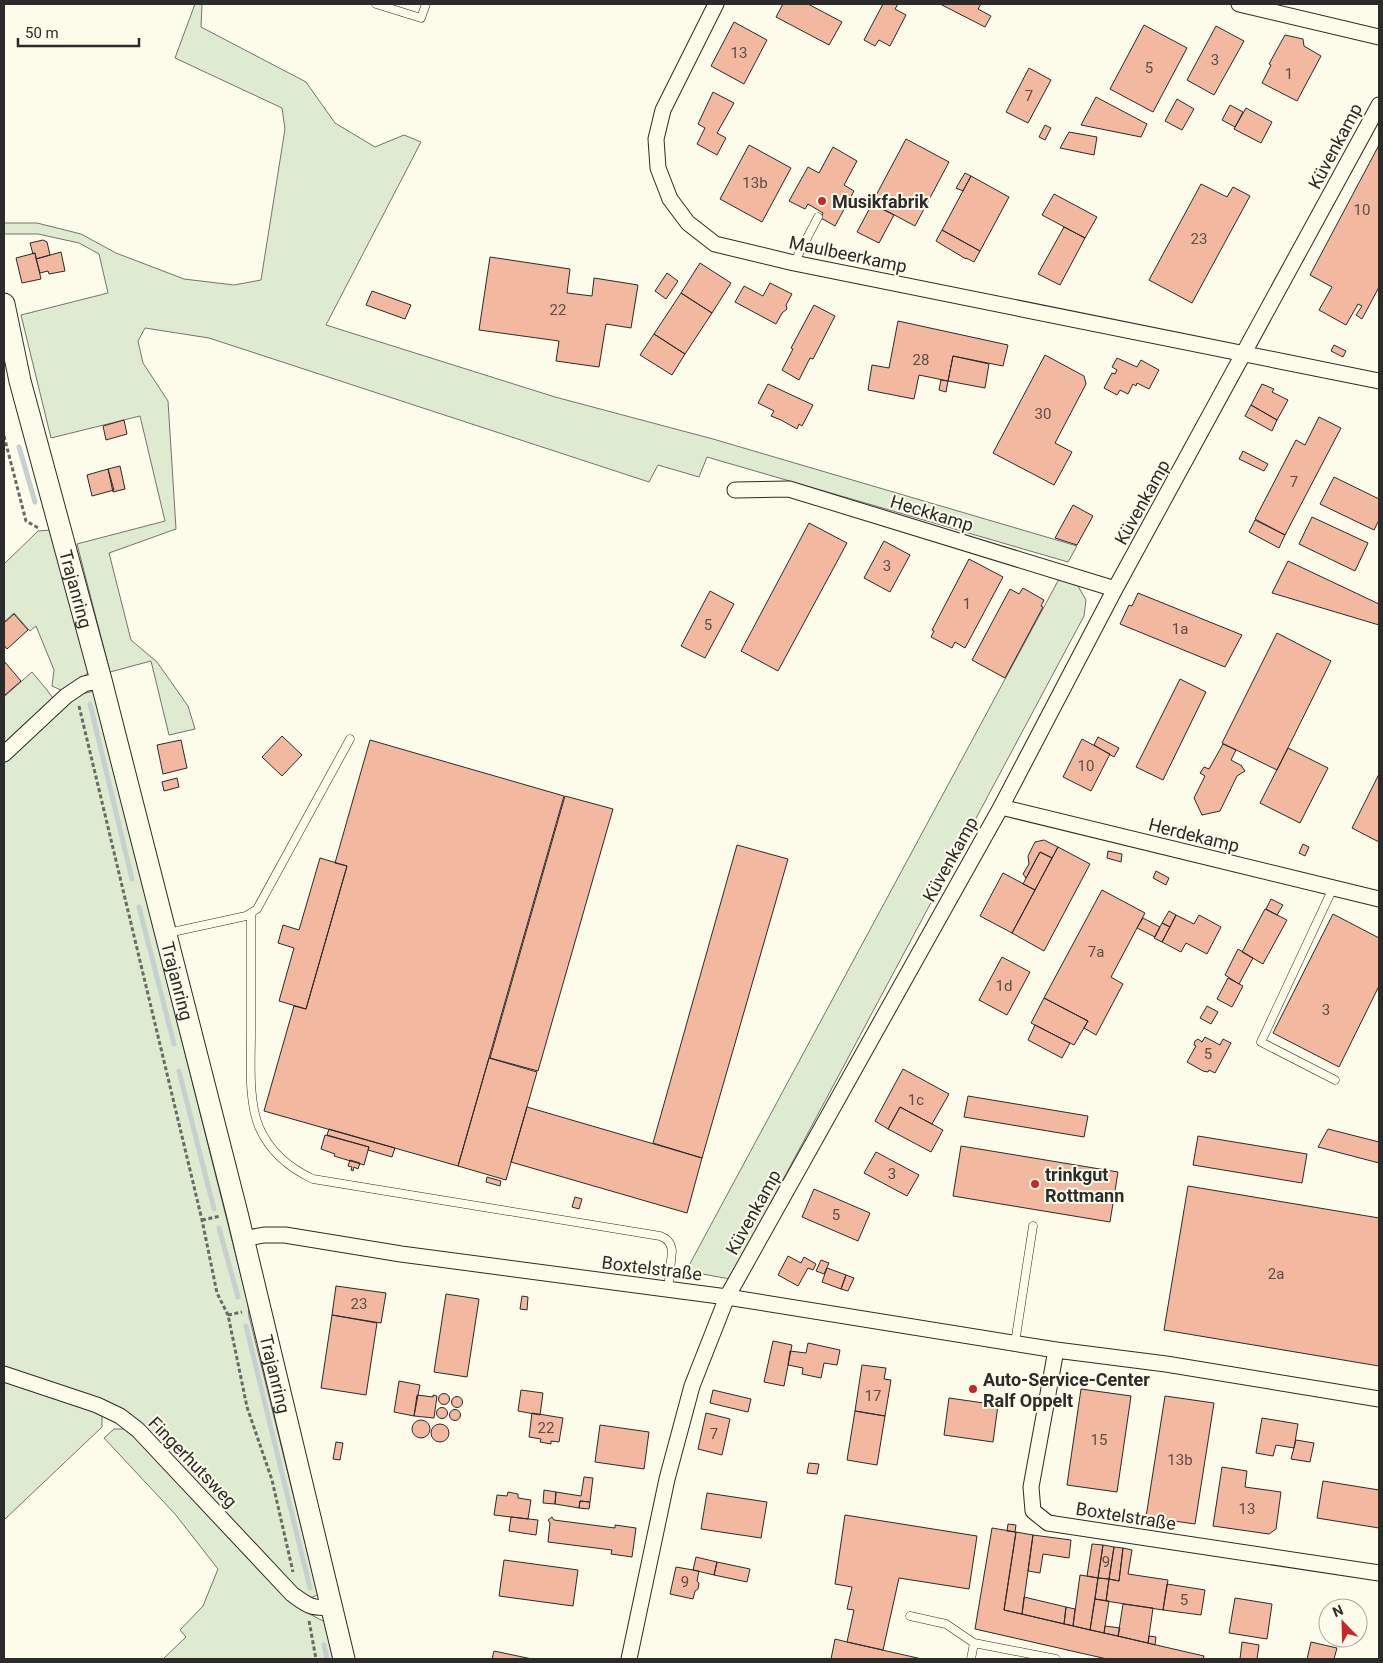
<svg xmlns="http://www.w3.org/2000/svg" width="1383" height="1663" font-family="Roboto,sans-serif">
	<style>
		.green { fill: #deebd1; stroke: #74746e }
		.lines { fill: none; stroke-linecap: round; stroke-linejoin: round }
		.stream { stroke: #c7d0d0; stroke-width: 5 }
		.building { fill: #f2b8a0; stroke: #2b2b2b }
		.lane-casing { stroke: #2b2b2b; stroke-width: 9 }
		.street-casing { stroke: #2b2b2b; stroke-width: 17 }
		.secondary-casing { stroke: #2b2b2b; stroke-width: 23 }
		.path { stroke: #6a6964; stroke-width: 3; stroke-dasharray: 4 2.5; stroke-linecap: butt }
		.lane { stroke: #fdfbea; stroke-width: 8 }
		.street { stroke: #fdfbea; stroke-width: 15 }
		.secondary { stroke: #fdfbea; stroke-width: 21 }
		.poi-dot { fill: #c62828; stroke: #fdfbea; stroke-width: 2 }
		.labels { text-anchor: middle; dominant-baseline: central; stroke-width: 4; stroke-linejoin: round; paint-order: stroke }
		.number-label { font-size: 15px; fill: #5d4e48 }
		.street-label { font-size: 18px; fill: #2b2b2b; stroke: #fdfbea }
		.poi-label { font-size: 18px; font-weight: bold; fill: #2b2b2b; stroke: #fdfbea; text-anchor: start }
	</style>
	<rect width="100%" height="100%" fill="#fdfbea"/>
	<path class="green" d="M195,4H202L201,27L306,82L335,123L375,147L404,135L421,142L326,325L555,397L713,439L1077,546L1068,562L707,457L699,477L658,465L649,482L209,338L145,328L138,341L143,363L168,401L176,529L109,553L131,640L157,662L188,706L195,729L169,735L151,661L110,672L77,544L165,521L140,416L51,438L21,315L108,293L99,254L79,243L38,234H4V223H37L81,234L116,253L184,279L234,285L261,280L285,129L282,108L175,58Z
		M51,530L91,669L81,680L65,692L52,686L54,670L36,626L30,631L14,613L4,622V564L38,531Z
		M1059,579L1078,586L1086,600L1084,616L730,1279L686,1271Z
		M32,672L47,690L55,701L4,749V695L5,696Z
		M94,691L248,1304L249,1316L318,1595L307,1599L132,1419L4,1369V763L59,711L70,697Z
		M4,1380L102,1413V1427L4,1520Z
		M114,1429H130L291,1600L302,1610L327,1623L336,1659H163L186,1637L180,1630L203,1606L218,1569L175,1514L104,1438Z"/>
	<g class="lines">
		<path class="stream" d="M19,447L35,502
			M90,704L132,879
			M139,907L174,1044
			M179,1071L214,1209
			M219,1228L238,1297
			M246,1326L310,1588
			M324,1645L327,1659"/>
	</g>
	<path class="building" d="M783,4H808L842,22L829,45L776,17Z
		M883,4H898L895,9L906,15L890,46L879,40L875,46L864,40Z
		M940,4H981L978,9L991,16L985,27Z
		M734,22L767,40L744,84L711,66Z
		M1144,25L1187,48L1153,112L1110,89Z
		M1216,26L1244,41L1214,95L1187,80Z
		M1285,35L1303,39L1304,46L1321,56L1297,101L1262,83L1271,65L1269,64Z
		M1029,68L1051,80L1028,123L1006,112Z
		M713,92L734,103L717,133L726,138L717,155L697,144L705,128L698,124Z
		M1096,97L1147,124L1141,137L1081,125Z
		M1177,99L1194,109L1182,130L1165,121Z
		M1230,105L1243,112L1235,127L1222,120Z
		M1246,108L1272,122L1261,143L1234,129Z
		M1045,125L1051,128L1045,140L1039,137Z
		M1069,132L1097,137L1094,155L1060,148Z
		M906,139L949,162L915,226L872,203Z
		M749,145L791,168L762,222L720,199Z
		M1379,145V287L1362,319L1356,315L1362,306L1358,304L1346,325L1319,310L1332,287L1310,275Z
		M833,147L857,161L844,185L854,191L835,226L821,218L823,213L808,204L805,209L789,201L808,167L819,173Z
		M965,173L971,176L963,191L956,188Z
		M971,176L1009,197L980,251L942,230Z
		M1201,184L1227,197L1233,187L1250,196L1192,303L1149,280Z
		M1054,194L1097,217L1085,238L1042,215Z
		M872,204L894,215L879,243L857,232Z
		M1064,227L1085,238L1060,285L1038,274Z
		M942,230L980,251L974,262L966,258V259L936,241Z
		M43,240L47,242L50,255L36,259L35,253L33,254L30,243Z
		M61,252L65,271L49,274L48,271L40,273L36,259Z
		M35,253L41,279L22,283L16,258Z
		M490,257L570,269L567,293L592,296L594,278L638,285L631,328L606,324L599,367L556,361L559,341L479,330Z
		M700,263L731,283L712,313L681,293Z
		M667,273L678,281L666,299L655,291Z
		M770,283L792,294L786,305L787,309L782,313L776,324L735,302L744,286L763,296Z
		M372,291L411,305L405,319L366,305Z
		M681,293L712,313L685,354L654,334Z
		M814,305L835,316L813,359L810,358L799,380L782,370L793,349L791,348Z
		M898,321L1008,345L1003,366L953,356L948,381L919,375L914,399L868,390L872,365L889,368Z
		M654,334L685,354L672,375L640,355Z
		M1334,345L1346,351L1343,357L1331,351Z
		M1045,355L1084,376L1086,384L1055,443L1072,452L1054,485L993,453Z
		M953,356L989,364L985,388L948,381Z
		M1117,358L1137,367L1141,360L1159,370L1149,389L1137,383L1136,386L1133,384L1128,394L1120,390L1117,395L1104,388L1112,373L1115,374L1117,370L1112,367Z
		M941,380L948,381L946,392L939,390Z
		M768,384L813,405L802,426L799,424L797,429L781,420L771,416L774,411L758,403Z
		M1262,384L1274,389L1272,392L1288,400L1277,420L1251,405Z
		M1251,405L1277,420L1272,431L1245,416Z
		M1319,417L1341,428L1285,535L1255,519L1296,440L1305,445Z
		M124,420L127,434L106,440L103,426Z
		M1243,451L1268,464L1264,471L1239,459Z
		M120,466L125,489L113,492L108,469Z
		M108,469L114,490L92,496L87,475Z
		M1334,477L1379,499V520L1374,530L1320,504Z
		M1073,505L1093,516L1077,545L1055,538Z
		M1312,517L1368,543L1355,571L1299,544Z
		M1255,520L1285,535L1279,548L1249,532Z
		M809,523L847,543L778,671L741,651Z
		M884,541L910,555L890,592L864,578Z
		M969,559L1003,577L965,648L955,642L952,648L931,637L934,631L932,630Z
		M1288,561L1379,604V625L1272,593Z
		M1023,588L1044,600L1041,606L1043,607L1005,678L972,660L1010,589L1019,594Z
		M710,591L734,604L705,658L681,646Z
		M1138,593L1242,635L1225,667L1120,624L1129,605L1132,606Z
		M14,614L28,630L7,649L4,645V623Z
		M1277,633L1331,661L1277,770L1222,743Z
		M4,661L21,681L5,695L4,694Z
		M1180,679L1206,692L1163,780L1136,767Z
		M282,736L302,755L282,776L262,757Z
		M1098,737L1119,748L1114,757L1094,745Z
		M1082,739L1110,754L1091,791L1063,777Z
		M181,740L187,768L163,774L157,745Z
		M370,740L564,796L458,1166L264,1111L294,1006L306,1009L347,866L335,863Z
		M1223,744L1236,750L1231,760L1242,766V767L1245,771L1237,776L1220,811L1202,815L1194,798L1205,776L1200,773L1204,767L1209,769Z
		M1288,748L1328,768L1300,823L1260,803Z
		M1379,774V842L1352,828Z
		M177,778L179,787L164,791L162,782Z
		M565,796L613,809L538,1071L490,1058Z
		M1044,840L1058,847L1052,858L1040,852L1026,878L1023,874L1029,864L1028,856L1035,842Z
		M1303,844L1309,847L1305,856L1299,853Z
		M737,845L788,859L702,1158L653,1143Z
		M1058,847L1090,864L1044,951L1012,933Z
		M1108,851L1122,854L1121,862L1107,858Z
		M1040,852L1052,858L1035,890L1023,884Z
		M320,858L347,866L306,1009L279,1001L294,948L278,943L283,925L299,930Z
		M1156,871L1169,878L1166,885L1153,878Z
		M1003,873L1035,890L1012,933L980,916Z
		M1102,890L1145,913L1111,977L1123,984L1096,1035L1084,1028L1088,1021L1044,998Z
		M1271,899L1283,905L1277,915L1266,909Z
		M1265,909L1287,920L1263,964L1242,952Z
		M1169,911L1176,915L1170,927L1162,923Z
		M1333,914L1379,938V986L1339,1067L1273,1033Z
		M1176,915L1194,924L1199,915L1221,927L1207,954L1186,943L1181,952L1162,942Z
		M1143,918L1160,927L1155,937L1137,928Z
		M1162,923L1170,927L1162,942L1154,938Z
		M1238,949L1253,958L1239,984L1225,975Z
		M1002,957L1030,972L1007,1015L979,1000Z
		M1228,978L1243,986L1232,1007L1217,999Z
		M1044,998L1088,1021L1074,1045L1031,1023Z
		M1207,1006L1218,1012L1211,1024L1200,1018Z
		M1035,1025L1070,1043L1062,1058L1028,1040Z
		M1205,1037L1220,1045L1223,1039L1231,1043L1215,1073L1209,1070L1208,1072L1203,1071L1187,1062L1196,1046L1194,1045L1195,1041L1198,1039L1202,1042Z
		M489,1058L537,1072L506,1180L458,1166Z
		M903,1069L949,1094L932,1124L900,1107L888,1129L875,1121Z
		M968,1096L1088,1116L1084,1137L964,1117Z
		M527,1107L702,1158L687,1213L511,1162Z
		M900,1107L943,1130L931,1152L888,1129Z
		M329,1129L395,1148L392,1157L368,1150L369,1147L327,1135Z
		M1328,1129L1379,1142V1163L1318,1147Z
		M325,1135L369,1147L364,1165L334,1156L335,1154L321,1149Z
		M1198,1136L1307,1154L1302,1183L1193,1165Z
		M961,1146L1118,1172L1110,1222L953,1196Z
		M876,1152L919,1175L907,1196L864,1173Z
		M350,1160L360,1163L358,1169L354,1167L353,1171L351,1170L352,1167L348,1166Z
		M487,1177L501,1181L500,1186L486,1182Z
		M1188,1186L1379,1218V1366L1164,1330Z
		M814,1189L870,1213L858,1241L802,1217Z
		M575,1197L582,1199L579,1209L572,1207Z
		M788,1256L801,1263L804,1257L816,1264L813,1270L808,1268L798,1286L778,1275Z
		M821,1260L829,1263L824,1274L816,1271Z
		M827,1268L846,1275L841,1289L822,1282Z
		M846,1275L854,1278L848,1291L841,1289Z
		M336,1286L386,1293L381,1323L332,1315Z
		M446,1294L479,1299L467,1377L434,1372Z
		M522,1296L528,1297L527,1310L520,1309Z
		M332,1315L377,1323L366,1395L321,1388Z
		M773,1341L792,1345L784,1386L764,1382Z
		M808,1343L840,1350L837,1365L824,1363L821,1378L802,1374L803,1368L788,1365L790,1351L806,1353Z
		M862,1365L886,1368L884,1379L891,1380L885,1416L855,1411Z
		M399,1381L420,1385L414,1416L394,1412Z
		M1081,1389L1131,1396L1117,1492L1067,1485Z
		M521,1390L543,1393L540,1415L518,1411Z
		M713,1390L751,1399L748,1412L710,1403Z
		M438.5 1399a5.5 5.5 0 1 1 11 0a5.5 5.5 0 1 1-11 0Z
		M417,1395L433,1397V1395L437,1396L434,1418L414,1416Z
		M1165,1396L1214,1403L1195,1524L1146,1517Z
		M451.5 1402a5.5 5.5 0 1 1 11 0a5.5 5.5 0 1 1-11 0Z
		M949,1398L998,1405L993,1442L944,1435Z
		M436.5 1413a5.5 5.5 0 1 1 11 0a5.5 5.5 0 1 1-11 0Z
		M449.5 1415a5.5 5.5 0 1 1 11 0a5.5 5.5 0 1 1-11 0Z
		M855,1411L885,1416L877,1465L847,1460Z
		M532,1413L563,1418L559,1442L551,1441V1444L540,1442L541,1439L529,1437Z
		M706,1413L730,1419L722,1455L698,1449Z
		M1262,1418L1298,1424L1294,1448L1276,1445L1273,1456L1256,1453Z
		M412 1429a9 9 0 1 1 18 0a9 9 0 1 1-18 0Z
		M431 1433a9 9 0 1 1 18 0a9 9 0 1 1-18 0Z
		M600,1425L649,1432L644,1469L595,1462Z
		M1296,1440L1314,1443L1310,1462L1291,1459Z
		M336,1442L343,1443L340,1460L333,1459Z
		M809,1463L819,1464L817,1474L807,1473Z
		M1222,1467L1247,1471L1245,1487L1281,1492L1276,1529L1269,1534L1213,1526Z
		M584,1477L593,1478L590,1502L580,1501L579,1508L555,1504L556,1492L581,1496Z
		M1323,1481L1379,1490V1528L1317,1518Z
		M544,1490L556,1492L555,1504L543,1503Z
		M508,1492L518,1494V1498L531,1500L528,1519L494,1515L497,1495L507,1496Z
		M707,1493L767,1502L761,1538L701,1529Z
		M580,1501L590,1502L589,1509L579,1508Z
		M845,1515L977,1536L969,1589L899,1578L883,1650L847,1642L854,1610L847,1609L852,1587L835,1584Z
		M511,1517L538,1520L536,1535L509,1531Z
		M552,1517L554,1520L615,1528V1525L636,1528L632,1557L611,1554L612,1550L548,1542L550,1523L548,1520Z
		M1008,1524L1016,1525L1015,1532L1007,1531Z
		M992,1528L1016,1532L1004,1610L1204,1656L1203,1659H1107L975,1629Z
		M1016,1532L1033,1535L1022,1614L1004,1610Z
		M1033,1535L1071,1540L1069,1558L1043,1554L1040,1573L1028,1571Z
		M1092,1544L1103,1545L1098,1578L1087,1576Z
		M1103,1545L1114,1547L1109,1579L1098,1578Z
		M1114,1547L1123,1548L1119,1581L1109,1579Z
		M1123,1548L1132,1550L1128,1574L1168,1580L1163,1610L1106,1601L1109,1579L1119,1581Z
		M696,1557L717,1562L714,1575L693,1570Z
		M504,1560L578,1570L573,1606L499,1596Z
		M717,1562L750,1569L747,1582L714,1575Z
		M676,1567L699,1571L697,1581L699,1583L698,1589L695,1591L693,1599L670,1594Z
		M1080,1575L1098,1578L1090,1630L1073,1626Z
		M1098,1578L1109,1579L1106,1601L1095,1599Z
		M1167,1584L1205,1590L1201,1615L1163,1610Z
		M1024,1597L1066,1607L1064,1624L1022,1614Z
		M1235,1598L1272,1604L1267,1639L1229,1633Z
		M1095,1599L1109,1601L1104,1633L1090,1630Z
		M1123,1604L1153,1608L1148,1643L1118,1636Z
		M1066,1607L1075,1609L1073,1626L1064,1624Z
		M1105,1626L1120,1628L1118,1636L1104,1633Z
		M1149,1636L1156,1637L1155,1645L1148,1643Z
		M835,1639L847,1642L922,1659H831Z
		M1242,1642L1259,1645L1257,1659H1240Z
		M1311,1642L1337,1648L1334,1659H1307Z
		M494,1651L532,1659H492Z"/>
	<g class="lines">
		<g class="lane-casing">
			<path id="lane" d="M376,4L421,18L426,4
				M794,263L818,217
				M1333,888L1261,1042L1335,1080
				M251,914C251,953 251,993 251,1033C251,1061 248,1100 259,1127C270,1152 289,1168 313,1179L660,1236C668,1239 671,1243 672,1251L668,1290
				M168,933L246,916L257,909L350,739
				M1015,1343L1033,1226
				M910,1616L946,1624L974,1643L1056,1659
				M971,1659L974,1643"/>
		</g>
		<g class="street-casing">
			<path id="street" d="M716,4L663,110L656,139L658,168L670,199L688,223L715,244L794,263L1379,381
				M1239,4L1379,37
				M735,490L789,489L1115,589
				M4,754L66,696L84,684L101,680
				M1001,807L1379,899
				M243,1239L264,1235H285L401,1254L727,1297L1056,1350L1166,1364L1379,1399
				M1056,1350L1031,1487L1033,1511L1048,1523L1379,1573
				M4,1374L97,1405L120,1416L138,1430L292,1594C307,1605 311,1609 331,1607
				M629,1659L667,1479L692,1386L727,1297L1001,807L1115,589L1379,105"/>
		</g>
		<g class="secondary-casing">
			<g id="secondary">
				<path id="s1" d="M4,304L20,381L101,680L237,1213L344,1659"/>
			</g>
		</g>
		<path class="path" d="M4,436L26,521L40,529
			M79,706L202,1220L217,1293L228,1315L247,1407L272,1480L293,1572
			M202,1220L221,1216
			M228,1315L242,1312
			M309,1621L316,1659"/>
		<use href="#lane" class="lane"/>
		<use href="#street" class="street"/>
		<use href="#secondary" class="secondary"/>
	</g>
	<g class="poi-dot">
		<circle cx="822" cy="201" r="5"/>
		<circle cx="1035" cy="1184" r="5"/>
		<circle cx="973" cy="1389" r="5"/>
	</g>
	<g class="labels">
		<g class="number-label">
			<text x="739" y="53">13</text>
			<text x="1215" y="60">3</text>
			<text x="1149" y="68">5</text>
			<text x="1289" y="74">1</text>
			<text x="1029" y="96">7</text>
			<text x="755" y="183">13b</text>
			<text x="1362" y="210">10</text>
			<text x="1199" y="239">23</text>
			<text x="558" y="310">22</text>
			<text x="921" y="360">28</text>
			<text x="1043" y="414">30</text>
			<text x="1294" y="482">7</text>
			<text x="887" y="566">3</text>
			<text x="967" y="604">1</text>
			<text x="708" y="625">5</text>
			<text x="1180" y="629">1a</text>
			<text x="1086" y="766">10</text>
			<text x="1096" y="952">7a</text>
			<text x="1004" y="986">1d</text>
			<text x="1326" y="1010">3</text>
			<text x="1208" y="1054">5</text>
			<text x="916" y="1100">1c</text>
			<text x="892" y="1174">3</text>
			<text x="836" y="1215">5</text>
			<text x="1276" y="1274">2a</text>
			<text x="359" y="1304">23</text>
			<text x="873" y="1396">17</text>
			<text x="546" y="1428">22</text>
			<text x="714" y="1434">7</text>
			<text x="1099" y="1440">15</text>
			<text x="1180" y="1460">13b</text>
			<text x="1247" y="1509">13</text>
			<text x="1106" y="1562">9</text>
			<text x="685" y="1582">9</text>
			<text x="1184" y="1600">5</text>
		</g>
		<g class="street-label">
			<text transform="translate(1335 146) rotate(-62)">Küvenkamp</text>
			<text transform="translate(848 254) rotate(12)">Maulbeerkamp</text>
			<text transform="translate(1142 502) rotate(-61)">Küvenkamp</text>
			<text transform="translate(932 513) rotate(17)">Heckkamp</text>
			<text stroke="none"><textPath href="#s1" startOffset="294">Trajanring</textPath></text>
			<text transform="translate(1194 835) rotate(14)">Herdekamp</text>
			<text transform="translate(950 859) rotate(-61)">Küvenkamp</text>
			<text stroke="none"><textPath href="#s1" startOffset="699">Trajanring</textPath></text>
			<text transform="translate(753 1212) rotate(-61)">Küvenkamp</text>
			<text transform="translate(652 1268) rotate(7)">Boxtelstraße</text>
			<text stroke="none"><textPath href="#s1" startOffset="1104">Trajanring</textPath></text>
			<text transform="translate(193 1462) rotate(46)">Fingerhutsweg</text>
			<text transform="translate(1126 1516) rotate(9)">Boxtelstraße</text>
		</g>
		<g class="poi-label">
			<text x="832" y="201">Musikfabrik</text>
			<text x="1045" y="1174">trinkgut<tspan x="1045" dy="21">Rottmann</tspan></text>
			<text x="983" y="1379">Auto-Service-Center<tspan x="983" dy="21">Ralf Oppelt</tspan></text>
		</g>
	</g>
	<rect width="1383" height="1663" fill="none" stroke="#2b2b2b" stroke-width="10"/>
	<g transform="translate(1343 1623) rotate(337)"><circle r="24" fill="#fdfbea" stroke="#a9a89e"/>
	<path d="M0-4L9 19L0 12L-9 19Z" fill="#c62828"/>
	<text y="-8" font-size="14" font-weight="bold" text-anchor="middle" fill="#2b2b2b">N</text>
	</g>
	<path d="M18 38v8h121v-8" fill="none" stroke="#2b2b2b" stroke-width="2.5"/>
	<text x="25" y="38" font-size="15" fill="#2b2b2b" stroke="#fdfbea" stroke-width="4" paint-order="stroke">50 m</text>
</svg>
